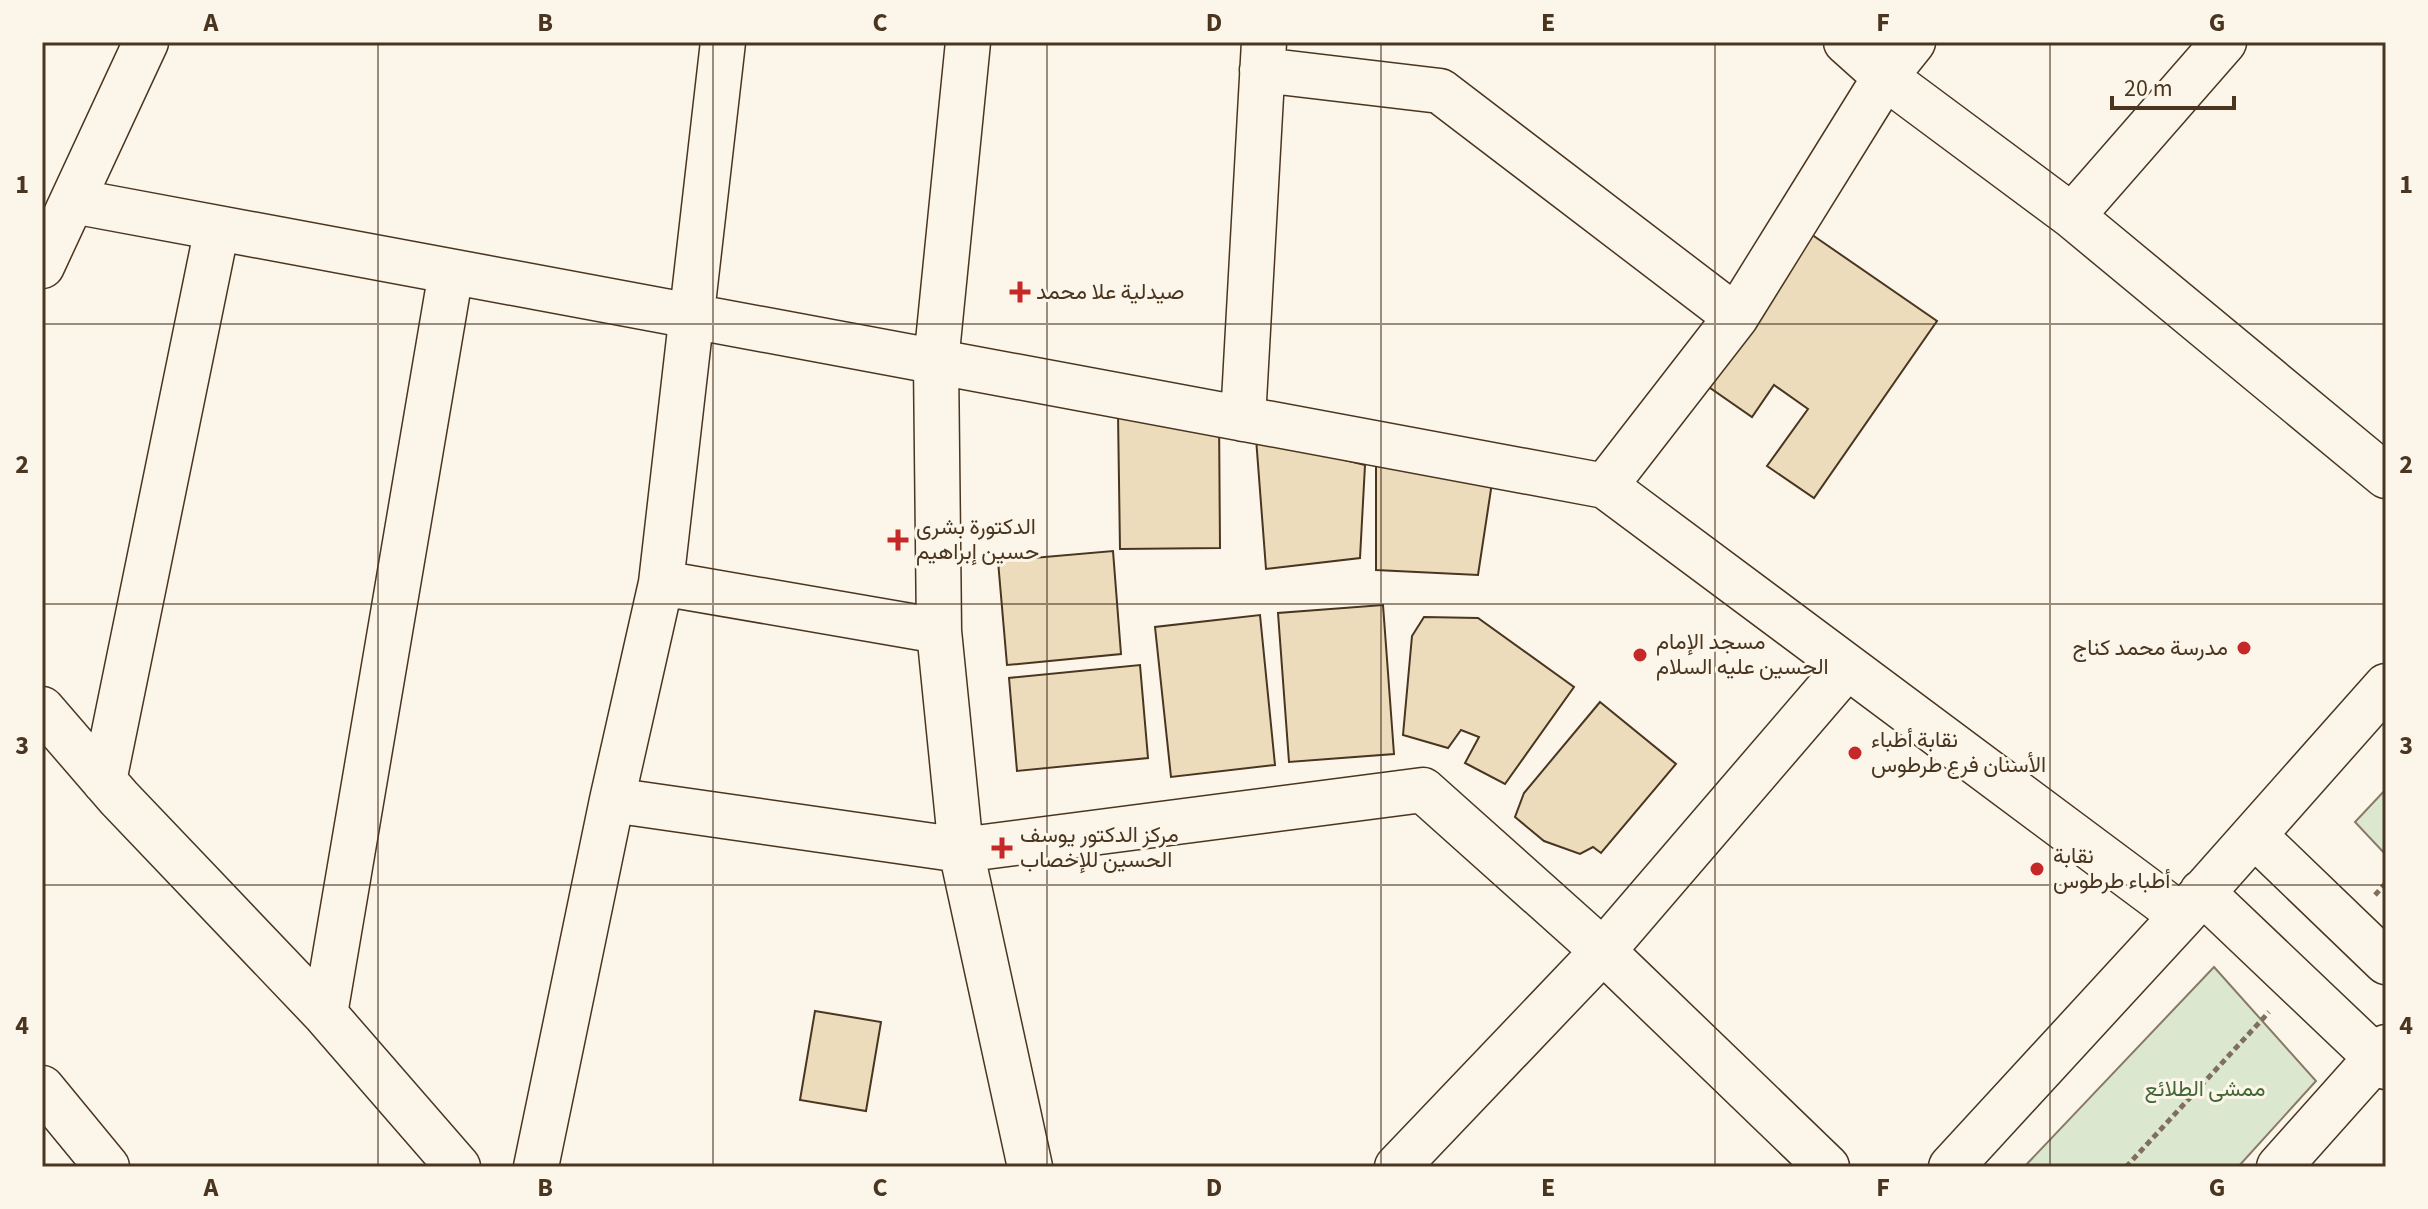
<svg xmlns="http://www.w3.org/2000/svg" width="2428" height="1209" font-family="'Source Sans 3',Vazirmatn,sans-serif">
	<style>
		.green { fill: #dce7d0; stroke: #887966; stroke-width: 2 }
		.building { fill: #ecdcbc; stroke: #4a3520; stroke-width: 2 }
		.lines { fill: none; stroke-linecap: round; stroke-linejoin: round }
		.minor-casing { stroke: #4a3520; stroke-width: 47 }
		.major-casing { stroke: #4a3520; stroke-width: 47 }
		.path { stroke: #7f6f5c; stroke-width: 5; stroke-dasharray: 6 4; stroke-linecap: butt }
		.minor { stroke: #fbf6e9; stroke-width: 44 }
		.major { stroke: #fbf6e9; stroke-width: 44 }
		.grid { fill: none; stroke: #4a3520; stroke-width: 2; stroke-opacity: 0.55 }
		.poi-dot { fill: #c62828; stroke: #fbf6e9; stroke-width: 3 }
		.labels { text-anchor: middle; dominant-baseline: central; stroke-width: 6; stroke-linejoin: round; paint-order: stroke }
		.poi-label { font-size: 22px; fill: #4a3520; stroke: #fbf6e9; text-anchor: start }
		.park-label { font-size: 22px; fill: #436837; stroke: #fbf6e9 }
		.neatline { fill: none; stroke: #4a3520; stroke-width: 3 }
		.grid-label { font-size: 26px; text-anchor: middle; font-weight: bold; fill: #4a3520 }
	</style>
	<rect width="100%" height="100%" fill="#fbf6e9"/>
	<path class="green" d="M2386,789V855L2355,822Z
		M2214,967L2316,1081L2238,1167H2024Z"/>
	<path class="building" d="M1808,232L1937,321L1814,498L1767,466L1808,409L1774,385L1752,417L1703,383Z
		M1219,413L1220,548L1120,549L1118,414Z
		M1256,438L1365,465L1360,558L1266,569Z
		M1376,459L1493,476L1478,575L1376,570Z
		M1113,551L1121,654L1007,665L998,561Z
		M1383,605L1394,754L1289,762L1278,613Z
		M1260,615L1275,765L1171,777L1155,627Z
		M1424,617L1478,618L1574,687L1505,784L1465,763L1479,737L1461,730L1448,748L1403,735L1412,636Z
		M1140,665L1148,758L1017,771L1009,678Z
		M1600,702L1676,764L1601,853L1593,847L1580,854L1544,841L1515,817L1524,793Z
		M815,1011L881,1022L866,1111L800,1100Z"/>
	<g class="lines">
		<g class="minor-casing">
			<path id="minor" d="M968,42L936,362L939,631L961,850L1030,1167
				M1846,42L1885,77L2072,216L2386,476
				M1262,70L1440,91L1736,317
				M73,201L1605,486L2182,916
				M2072,216L2224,42
				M42,266L146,42
				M1243,419L1264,42
				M1605,486L1736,317L1885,77L1913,42
				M661,583L939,631
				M42,709L119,798L325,1014L458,1167
				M104,781L217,228
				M612,800L961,850L1423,790L1603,951L1827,1167
				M2254,835L2386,962
				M2202,892L2386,1067
				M325,1014L451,272
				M536,1167L612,800L661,583L723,42
				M1397,1167L1603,951L1847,667
				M1951,1167L2182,916L2386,686
				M2279,1167L2386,1047"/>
		</g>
		<g class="major-casing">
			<path id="major" d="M42,1088L107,1167"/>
		</g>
		<path class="path" d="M2375,895L2386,883
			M2126,1167L2269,1012"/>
		<use href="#minor" class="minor"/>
		<use href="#major" class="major"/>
	</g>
	<path class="grid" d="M378,42V1167M713,42V1167M1047,42V1167M1381,42V1167M1715,42V1167M2050,42V1167M42,324H2386M42,604H2386M42,885H2386"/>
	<g class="poi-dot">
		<path d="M1016 280h8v8h8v8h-8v8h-8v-8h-8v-8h8z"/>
		<path d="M894 528h8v8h8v8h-8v8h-8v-8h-8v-8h8z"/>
		<circle cx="2244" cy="648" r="8"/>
		<circle cx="1640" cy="655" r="8"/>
		<circle cx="1855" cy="753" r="8"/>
		<path d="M998 836h8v8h8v8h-8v8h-8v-8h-8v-8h8z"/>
		<circle cx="2037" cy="869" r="8"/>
	</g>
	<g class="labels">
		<g class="poi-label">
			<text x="1036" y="292">صيدلية علا محمد</text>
			<text x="916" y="527">الدكتورة بشرى<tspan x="916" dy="25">حسين إبراهيم</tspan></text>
			<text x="1656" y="642">مسجد الإمام<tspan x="1656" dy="25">الحسين عليه السلام</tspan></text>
			<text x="2228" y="648" text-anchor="end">مدرسة محمد كناج</text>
			<text x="1871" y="740">نقابة أطباء<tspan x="1871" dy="25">الأسنان فرع طرطوس</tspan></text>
			<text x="1020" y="835">مركز الدكتور يوسف<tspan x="1020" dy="25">الحسين للإخصاب</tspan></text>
			<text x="2053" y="856">نقابة<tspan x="2053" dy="25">أطباء طرطوس</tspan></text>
		</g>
		<g class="park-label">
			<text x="2205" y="1089">ممشى الطلائع</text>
		</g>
	</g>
	<rect width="2428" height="1209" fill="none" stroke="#fbf6e9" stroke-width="88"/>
	<path d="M2112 96v12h122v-12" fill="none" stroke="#4a3520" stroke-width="4"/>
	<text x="2124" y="96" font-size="24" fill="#4a3520" stroke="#fbf6e9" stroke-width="6" paint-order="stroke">20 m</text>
	<rect x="44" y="44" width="2340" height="1121" class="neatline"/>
	<g class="grid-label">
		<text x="211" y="31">A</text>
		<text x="545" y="31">B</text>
		<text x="880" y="31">C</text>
		<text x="1214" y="31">D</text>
		<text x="1548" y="31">E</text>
		<text x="1883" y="31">F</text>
		<text x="2217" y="31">G</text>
		<text x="22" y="193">1</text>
		<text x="2406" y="193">1</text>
		<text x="22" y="473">2</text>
		<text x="2406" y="473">2</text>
		<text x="22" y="754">3</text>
		<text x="2406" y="754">3</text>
		<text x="22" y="1034">4</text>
		<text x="2406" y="1034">4</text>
		<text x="211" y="1196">A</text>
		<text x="545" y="1196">B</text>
		<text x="880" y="1196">C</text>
		<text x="1214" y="1196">D</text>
		<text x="1548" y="1196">E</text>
		<text x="1883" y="1196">F</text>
		<text x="2217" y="1196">G</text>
	</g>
</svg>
